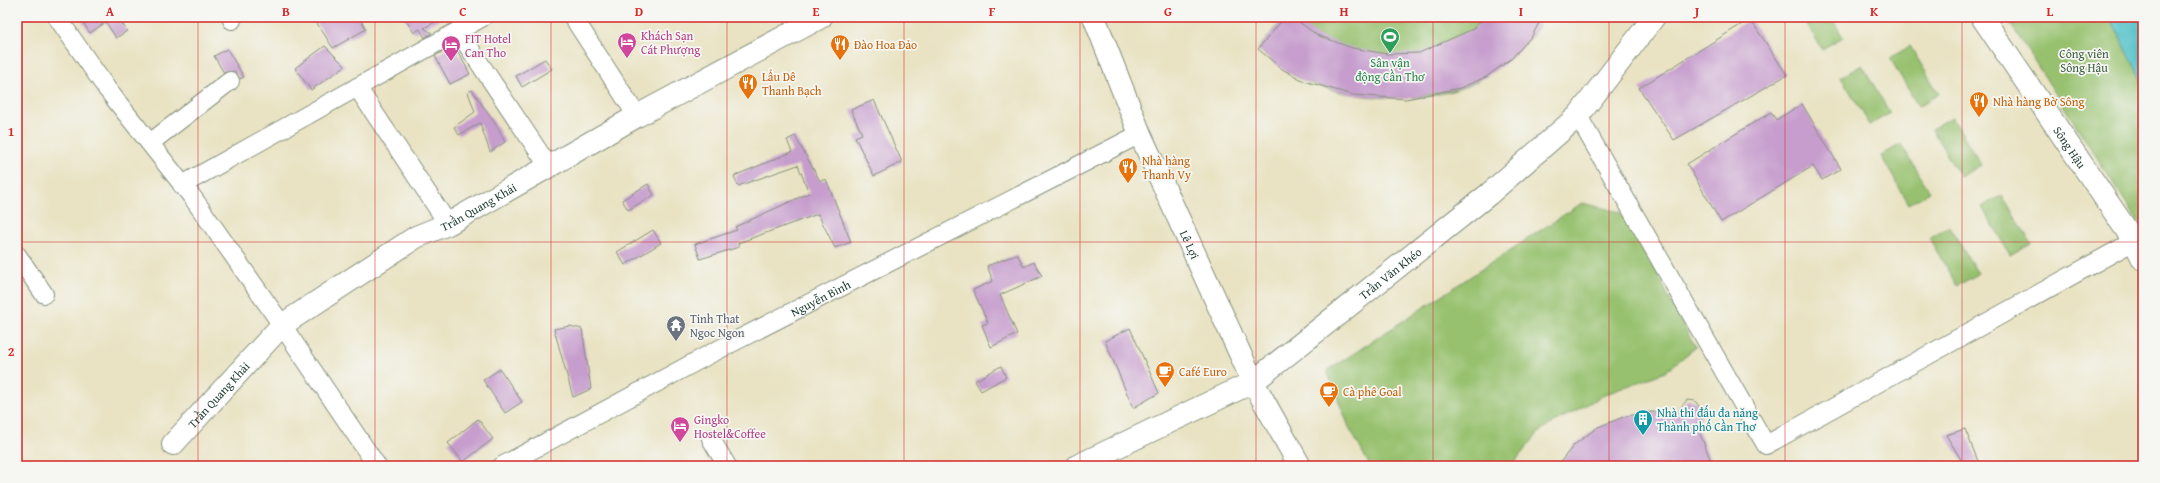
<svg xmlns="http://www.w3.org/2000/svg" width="2160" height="483" font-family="'Gentium Book Plus',serif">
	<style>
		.green { fill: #97c16e; stroke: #5b7f51 }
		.water { fill: #54c2c9; stroke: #3a807e }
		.building { fill: #c69dcd }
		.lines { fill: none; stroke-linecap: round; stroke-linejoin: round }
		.minor-casing { stroke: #84907c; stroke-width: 20 }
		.tertiary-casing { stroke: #84907c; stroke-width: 24 }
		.minor { stroke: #fff; stroke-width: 18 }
		.tertiary { stroke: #fff; stroke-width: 22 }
		.grid { fill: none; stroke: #d62828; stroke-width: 1; stroke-opacity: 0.55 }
		.labels { text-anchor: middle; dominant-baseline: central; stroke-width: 3.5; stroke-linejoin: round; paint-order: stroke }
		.hotel-label { font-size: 12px; fill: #b23c85; stroke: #f6f6f2; text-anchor: start }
		.food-label { font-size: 12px; fill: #c56008; stroke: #f6f6f2; text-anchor: start }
		.park-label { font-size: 12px; fill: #3d5e42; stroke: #f6f6f2 }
		.leisure-label { font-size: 12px; fill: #27864d; stroke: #f6f6f2 }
		.street-label { font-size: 12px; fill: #1f3d34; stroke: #f6f6f2 }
		.worship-label { font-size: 12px; fill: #5b616d; stroke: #f6f6f2; text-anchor: start }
		.culture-label { font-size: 12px; fill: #0d838f; stroke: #f6f6f2; text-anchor: start }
		.neatline { fill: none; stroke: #d62828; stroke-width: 1.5 }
		.grid-label { font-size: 13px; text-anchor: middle; font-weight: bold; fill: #d62828 }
	</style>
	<rect width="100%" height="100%" fill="#f6f6f2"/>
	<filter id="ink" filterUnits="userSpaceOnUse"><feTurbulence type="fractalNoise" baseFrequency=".025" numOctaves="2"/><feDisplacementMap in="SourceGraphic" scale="8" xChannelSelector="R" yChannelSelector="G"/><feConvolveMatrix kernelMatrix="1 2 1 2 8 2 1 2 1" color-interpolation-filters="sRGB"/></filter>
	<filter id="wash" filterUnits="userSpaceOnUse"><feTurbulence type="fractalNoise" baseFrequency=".012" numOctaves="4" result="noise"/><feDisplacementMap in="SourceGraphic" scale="16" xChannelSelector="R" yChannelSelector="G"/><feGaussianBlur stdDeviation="0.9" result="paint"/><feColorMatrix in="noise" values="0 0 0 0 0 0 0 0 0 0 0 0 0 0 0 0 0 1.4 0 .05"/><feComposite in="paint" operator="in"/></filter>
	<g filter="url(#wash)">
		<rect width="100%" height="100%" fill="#e9e3c3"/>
		<path class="green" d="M1285,17H1542C1539,23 1536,30 1532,36C1525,45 1496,69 1486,76C1440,107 1352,102 1303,80C1286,73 1272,60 1258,49Z
			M1803,17H1831L1843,37L1822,49Z
			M2006,17H2110L2143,83V229Z
			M1910,46L1939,94L1918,106L1890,58Z
			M1862,65L1890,113L1870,125L1841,77Z
			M1952,117L1981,165L1960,177L1932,129Z
			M1901,144L1930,192L1909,204L1881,156Z
			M2002,195L2031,243L2010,255L1982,207Z
			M1582,203L1620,212L1654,266L1679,319L1696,347L1665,372L1606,394L1542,429L1511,466H1370L1349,427L1327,371Z
			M1949,226L1978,274L1957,286L1929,238Z"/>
		<path class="water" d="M2110,17H2143V83Z"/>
		<g id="blocks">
			<path class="building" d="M79,17H118L127,31L116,38L106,22L90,33Z
				M313,17H359L366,29L333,48Z
				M404,17H444L424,28L432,33L425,38L420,29L414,33Z
				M1285,17H1292L1317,35L1352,48L1387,54L1419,53L1473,29L1484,17H1542L1532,36L1511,59L1486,77L1460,88L1406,99L1353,95L1304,81L1282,69L1258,49Z
				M1750,19L1787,75L1674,140L1639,88Z
				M325,46L345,66L311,90L295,68Z
				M453,46L456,48L470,74L450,84L435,56Z
				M227,49L244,77L240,79L234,71L224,73L214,56Z
				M545,59L552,69L522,87L516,76Z
				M472,90L498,128L505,142L490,152L480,123L459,135L454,127L475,112L468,92Z
				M874,100L902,162L874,176L855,137L862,134L851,110Z
				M1802,104L1841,169L1822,180L1813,166L1721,222L1687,164L1771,112L1776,120Z
				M795,136L820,181L826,179L851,242L835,248L818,214L738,243L739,247L700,259L695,244L737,230L735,227L809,193L798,165L738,186L734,176L792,152L787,140Z
				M648,184L654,195L628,210L622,200Z
				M653,230L661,243L625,265L617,252Z
				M1017,254L1024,267L1034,262L1042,276L1000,295L1017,334L991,347L982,325L988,323L973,290L993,281L987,266Z
				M570,326L582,329L591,389L573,397L554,329Z
				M1130,328L1159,393L1133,408L1105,341Z
				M1001,366L1006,377L981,391L975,381Z
				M500,369L522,402L505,413L483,380Z
				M1687,400L1695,401L1703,411L1701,419L1696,424L1713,466H1557L1574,445L1598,427L1626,416L1652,412L1676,413Z
				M478,419L493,439L463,462L448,443Z
				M1965,429L1980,466H1965L1946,435Z"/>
		</g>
	</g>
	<g filter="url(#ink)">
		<use href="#blocks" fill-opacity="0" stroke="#84907c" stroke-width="1"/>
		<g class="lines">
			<g class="minor-casing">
				<g id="minor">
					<path d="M57,17L107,89L193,198L282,325L377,466"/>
					<path d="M231,17L232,20"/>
					<path d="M573,17L637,116"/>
					<path d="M458,31L549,167"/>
					<path d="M357,87L448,224"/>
					<path d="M1578,116L1766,445L2134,241"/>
					<path d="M150,143L230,81"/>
					<path d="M182,185L483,17"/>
					<path d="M17,255L44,294"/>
					<path d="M711,439L727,466"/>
					<path id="s1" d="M502,466L710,354L1140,134"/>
				</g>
			</g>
			<g class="tertiary-casing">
				<g id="tertiary">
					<path id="s2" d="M1094,17L1140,134L1253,382L1300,466"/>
					<path id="s3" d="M1982,17L2134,241L2143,259"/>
					<path id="s4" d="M173,444L282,325L416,237L448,224L637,116L821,17"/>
					<path id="s5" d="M1077,466L1253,382L1489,194L1578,116L1654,17"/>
				</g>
			</g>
			<use href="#minor" class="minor"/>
			<use href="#tertiary" class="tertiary"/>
		</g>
	</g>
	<path class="grid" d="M198,17V466M375,17V466M551,17V466M727,17V466M904,17V466M1080,17V466M1256,17V466M1433,17V466M1609,17V466M1785,17V466M1962,17V466M17,242H2143"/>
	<defs>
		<g id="stadium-pin" transform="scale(1)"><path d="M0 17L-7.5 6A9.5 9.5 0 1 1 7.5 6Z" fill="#2e9e5b" stroke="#f6f6f2"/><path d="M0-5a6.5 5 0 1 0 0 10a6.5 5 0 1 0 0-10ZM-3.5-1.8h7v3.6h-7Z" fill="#fff"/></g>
		<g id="hotel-pin" transform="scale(1)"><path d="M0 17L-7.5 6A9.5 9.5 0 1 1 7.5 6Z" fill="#d1479c" stroke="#f6f6f2"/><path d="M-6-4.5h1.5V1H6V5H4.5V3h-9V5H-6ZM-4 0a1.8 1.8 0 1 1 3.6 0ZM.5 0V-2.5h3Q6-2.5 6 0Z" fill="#fff"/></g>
		<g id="restaurant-pin" transform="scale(1)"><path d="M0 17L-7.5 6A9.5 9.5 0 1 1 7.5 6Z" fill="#e8710a" stroke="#f6f6f2"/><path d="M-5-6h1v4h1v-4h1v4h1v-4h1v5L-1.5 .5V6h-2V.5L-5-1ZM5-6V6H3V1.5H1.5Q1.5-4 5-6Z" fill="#fff"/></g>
		<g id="temple-pin" transform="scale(1)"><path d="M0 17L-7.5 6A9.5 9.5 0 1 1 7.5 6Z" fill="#6b7280" stroke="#f6f6f2"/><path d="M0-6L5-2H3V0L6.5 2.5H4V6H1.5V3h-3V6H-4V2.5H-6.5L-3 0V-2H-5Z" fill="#fff"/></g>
		<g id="cafe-pin" transform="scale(1)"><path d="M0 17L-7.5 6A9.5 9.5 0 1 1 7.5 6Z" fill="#e8710a" stroke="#f6f6f2"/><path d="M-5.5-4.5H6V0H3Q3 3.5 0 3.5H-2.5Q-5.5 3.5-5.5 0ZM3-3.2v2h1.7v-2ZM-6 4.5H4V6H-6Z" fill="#fff"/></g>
		<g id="building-pin" transform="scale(1)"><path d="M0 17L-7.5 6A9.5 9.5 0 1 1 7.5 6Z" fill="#0f9aa8" stroke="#f6f6f2"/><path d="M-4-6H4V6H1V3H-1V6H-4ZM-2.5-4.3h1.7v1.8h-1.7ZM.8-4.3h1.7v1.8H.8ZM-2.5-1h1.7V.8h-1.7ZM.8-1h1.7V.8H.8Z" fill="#fff"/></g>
	</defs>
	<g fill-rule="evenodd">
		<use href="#stadium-pin" x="1390" y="37"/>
		<use href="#hotel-pin" x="627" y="42"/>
		<use href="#restaurant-pin" x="840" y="44"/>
		<use href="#hotel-pin" x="451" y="45"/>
		<use href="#restaurant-pin" x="748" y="83"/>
		<use href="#restaurant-pin" x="1979" y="101"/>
		<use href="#restaurant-pin" x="1128" y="167"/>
		<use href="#temple-pin" x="676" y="325"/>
		<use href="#cafe-pin" x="1165" y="371"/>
		<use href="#cafe-pin" x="1329" y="391"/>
		<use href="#building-pin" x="1643" y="419"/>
		<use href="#hotel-pin" x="680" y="426"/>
	</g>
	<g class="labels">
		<g class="hotel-label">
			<text x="641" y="35">Khách Sạn<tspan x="641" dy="14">Cát Phượng</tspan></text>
			<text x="465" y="38">FIT Hotel<tspan x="465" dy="14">Can Tho</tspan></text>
			<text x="694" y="419">Gingko<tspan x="694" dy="14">Hostel&amp;Coffee</tspan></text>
		</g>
		<g class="food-label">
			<text x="854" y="44">Đào Hoa Đảo</text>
			<text x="762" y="76">Lẩu Dê<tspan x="762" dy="14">Thanh Bạch</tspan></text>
			<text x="1993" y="101">Nhà hàng Bờ Sông</text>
			<text x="1142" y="160">Nhà hàng<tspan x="1142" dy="14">Thanh Vy</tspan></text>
			<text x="1179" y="371">Café Euro</text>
			<text x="1343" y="391">Cà phê Goal</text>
		</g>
		<g class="park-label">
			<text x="2084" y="53">Công viên<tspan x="2084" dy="14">Sông Hậu</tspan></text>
		</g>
		<g class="leisure-label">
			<text x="1390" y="62">Sân vận<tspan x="1390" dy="14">động Cần Thơ</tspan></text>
		</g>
		<g class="street-label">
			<text stroke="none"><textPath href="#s3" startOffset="157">Sông Hậu</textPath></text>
			<text stroke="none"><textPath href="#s4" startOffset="391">Trần Quang Khải</textPath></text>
			<text stroke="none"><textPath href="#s2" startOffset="247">Lê Lợi</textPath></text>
			<text stroke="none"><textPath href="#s5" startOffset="370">Trần Văn Khéo</textPath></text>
			<text stroke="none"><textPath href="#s1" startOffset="360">Nguyễn Bình</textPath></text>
			<text stroke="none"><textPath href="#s4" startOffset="67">Trần Quang Khải</textPath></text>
		</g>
		<g class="worship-label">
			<text x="690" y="318">Tinh That<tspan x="690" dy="14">Ngoc Ngon</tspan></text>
		</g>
		<g class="culture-label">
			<text x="1657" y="412">Nhà thi đấu đa năng<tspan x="1657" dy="14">Thành phố Cần Thơ</tspan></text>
		</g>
	</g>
	<rect width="2160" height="483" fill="none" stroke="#f6f6f2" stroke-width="44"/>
	<rect x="22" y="22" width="2116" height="439" class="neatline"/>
	<g class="grid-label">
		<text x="110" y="16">A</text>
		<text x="286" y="16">B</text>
		<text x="463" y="16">C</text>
		<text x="639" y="16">D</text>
		<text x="816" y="16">E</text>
		<text x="992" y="16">F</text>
		<text x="1168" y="16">G</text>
		<text x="1344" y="16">H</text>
		<text x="1521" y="16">I</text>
		<text x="1697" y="16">J</text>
		<text x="1874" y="16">K</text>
		<text x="2050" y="16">L</text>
		<text x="11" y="136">1</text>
		<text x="11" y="356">2</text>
	</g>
</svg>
